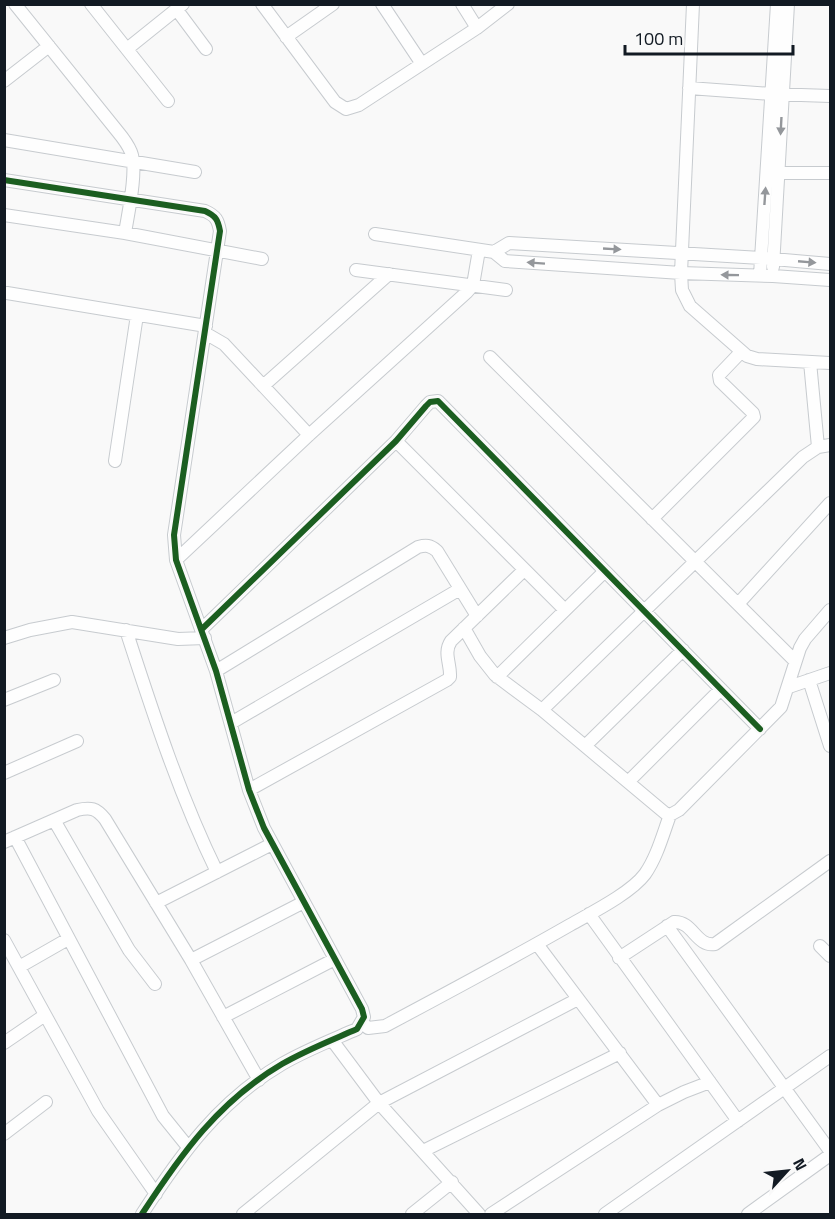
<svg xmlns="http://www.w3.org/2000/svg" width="835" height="1219" font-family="'Titillium Web',sans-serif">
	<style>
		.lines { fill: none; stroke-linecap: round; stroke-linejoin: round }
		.minor-casing { stroke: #c7cbcf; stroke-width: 14 }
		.minor { stroke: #fefefe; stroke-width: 12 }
		.cycleway-casing { stroke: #f9f9f9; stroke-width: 10 }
		.cycleway { stroke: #1b5e20; stroke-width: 6 }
		.oneway { fill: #94979b }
	</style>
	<rect width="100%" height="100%" fill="#f9f9f9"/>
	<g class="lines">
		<g class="minor-casing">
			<path id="minor" d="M15,4L118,132C123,138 128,145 131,152C138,169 128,214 125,233
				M91,4L168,101
				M262,4L335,102L346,109L359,105L477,28L508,4
				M382,4L422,64
				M462,4L477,28
				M693,4L681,273L682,290L690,306L747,356L757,359L830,363
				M177,10L206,49
				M286,37L333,4
				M127,49L183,4
				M4,81L49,46
				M689,88L772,94L830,96
				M4,140L195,172
				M778,173H830
				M4,180L205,211C216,216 218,220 220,231L174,535L176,560L216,671L249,790L264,828L362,1009L364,1017L357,1029C332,1040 306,1050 282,1064C219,1101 181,1154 142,1214
				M4,215L125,233L262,259
				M375,234L494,252L505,261L681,273L773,276L830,280
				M494,252L509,243L761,258L830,264
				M773,267L788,4
				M356,270L506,290
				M760,275L777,4
				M7,293L206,326
				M205,333L224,344L309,435
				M490,357L795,661
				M810,362L818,447
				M263,386L389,274
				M396,441L565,610
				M115,461L137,315
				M652,519L754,417L753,413L720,381L719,375L741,352
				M176,560L309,435L467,292L473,285L479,250
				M738,604L830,503
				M464,628L480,656L495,675L542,710L665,813L670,815L679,810L781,707L800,648L805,639L830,610
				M202,629L396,441L426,406L430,402L438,401L760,729
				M126,630C153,713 179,794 217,872
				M4,638L30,630L72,622L178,639L205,638
				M216,671L418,547C426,545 430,545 437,551L477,616
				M497,677L605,571
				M809,680L830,746
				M789,687L830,673
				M4,700L54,680
				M542,710L803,457L818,447L830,445
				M231,723L460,589
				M585,746L683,650
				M4,773L77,741
				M628,782L721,689
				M249,790L447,680L450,677C451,664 443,653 451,641L524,570
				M54,820L129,950L155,984
				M15,837L163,1116L188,1147
				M4,842L77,810C91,807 96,808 105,819L191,960L259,1080
				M156,903L272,844
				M589,914L738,1121
				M667,926L830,1151
				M4,940L98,1111L156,1194
				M537,944L658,1105
				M820,946L830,956
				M619,958L674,922C693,921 696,947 715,944L830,861
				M191,960L304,902
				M19,967L68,939
				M223,1017L335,959
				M362,1023L368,1028L385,1026C447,993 509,960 570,925C591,913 631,893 645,874C657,857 663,834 670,815
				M332,1040L379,1103L479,1214
				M4,1043L45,1015
				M4,1134L46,1102
				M423,1151L620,1053
				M243,1214L379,1103L578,999
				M412,1214L452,1182
				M491,1214L658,1105L684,1092L710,1082
				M605,1214L830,1056
				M748,1214L830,1155"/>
		</g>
		<use href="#minor" class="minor"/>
		<g class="cycleway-casing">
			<path id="cycleway" d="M4,180L205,211C216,216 218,220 220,231L174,535L176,560L216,671L249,790L264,828L362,1009L364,1017L357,1029C332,1040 306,1050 282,1064C219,1101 181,1154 142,1214
				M202,629L396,441L426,406L430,402L438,401L760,729"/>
		</g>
		<use href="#cycleway" class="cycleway"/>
	</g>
	<defs><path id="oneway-solid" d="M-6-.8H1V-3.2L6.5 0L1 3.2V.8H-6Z" transform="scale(1.5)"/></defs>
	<g class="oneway">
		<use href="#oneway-solid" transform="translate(781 126) rotate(93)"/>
		<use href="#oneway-solid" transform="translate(765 196) rotate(-86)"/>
		<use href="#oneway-solid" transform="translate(612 249) rotate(3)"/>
		<use href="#oneway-solid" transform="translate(807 262) rotate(5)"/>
		<use href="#oneway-solid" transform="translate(536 263) rotate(-176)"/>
		<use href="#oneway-solid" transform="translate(730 275) rotate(-179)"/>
	</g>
	<rect width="835" height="1219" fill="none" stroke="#121a23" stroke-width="12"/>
	<g transform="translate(787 1171) rotate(63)" stroke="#f9f9f9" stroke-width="4.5" paint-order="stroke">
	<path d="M0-4.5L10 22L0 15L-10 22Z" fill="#121a23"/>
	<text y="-9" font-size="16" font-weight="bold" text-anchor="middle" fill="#121a23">N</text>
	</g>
	<path d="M625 45v9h168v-9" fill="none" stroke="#121a23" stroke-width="3"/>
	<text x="634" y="45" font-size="18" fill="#121a23" stroke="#f9f9f9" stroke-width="4.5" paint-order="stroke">100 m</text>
</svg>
